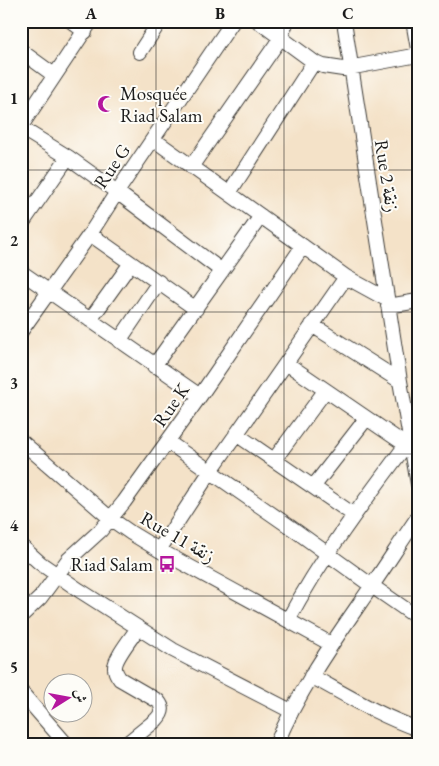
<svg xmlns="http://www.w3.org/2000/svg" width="439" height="766" font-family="'EB Garamond',Amiri,serif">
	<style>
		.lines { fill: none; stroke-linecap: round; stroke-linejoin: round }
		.minor-casing { stroke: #3c3a36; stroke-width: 16 }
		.minor { stroke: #fff; stroke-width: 14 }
		.grid { fill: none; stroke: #1c1c1c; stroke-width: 1; stroke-opacity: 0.55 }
		.labels { text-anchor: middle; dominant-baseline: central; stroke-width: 4; stroke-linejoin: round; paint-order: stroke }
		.poi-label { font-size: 19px; fill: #1c1c1c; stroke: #fdfcf7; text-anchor: start }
		.street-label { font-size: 19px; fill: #1c1c1c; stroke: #fdfcf7 }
		.neatline { fill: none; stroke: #1c1c1c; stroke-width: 2 }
		.grid-label { font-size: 16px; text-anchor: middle; font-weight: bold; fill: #1c1c1c }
	</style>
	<rect width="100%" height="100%" fill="#fdfcf7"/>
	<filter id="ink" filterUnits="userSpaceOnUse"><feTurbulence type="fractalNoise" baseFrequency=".02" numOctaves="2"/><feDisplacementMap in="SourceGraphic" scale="10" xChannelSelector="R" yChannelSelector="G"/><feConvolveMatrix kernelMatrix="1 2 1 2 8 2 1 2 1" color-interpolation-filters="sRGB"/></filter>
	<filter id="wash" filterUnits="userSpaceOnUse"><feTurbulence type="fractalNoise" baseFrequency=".0096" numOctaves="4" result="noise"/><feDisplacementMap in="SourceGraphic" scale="20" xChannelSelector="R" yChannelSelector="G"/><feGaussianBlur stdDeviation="1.12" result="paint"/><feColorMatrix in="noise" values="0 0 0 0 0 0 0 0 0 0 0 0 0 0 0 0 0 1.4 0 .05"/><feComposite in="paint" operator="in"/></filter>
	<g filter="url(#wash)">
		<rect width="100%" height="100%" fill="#f4e2c8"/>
	</g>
	<g filter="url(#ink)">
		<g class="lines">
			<g class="minor-casing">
				<path id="minor" d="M71,21L85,32
					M258,21L314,62L323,66L343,69L418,55
					M344,21L400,381L418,484
					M413,21L418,49
					M21,51L54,75
					M140,52L160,21
					M21,126L91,21
					M21,128L68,157L117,192L222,271
					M153,139L346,277L388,300
					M191,167L275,46L280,38L287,21
					M229,193L314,62
					M21,225L68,157
					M90,234L196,309
					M21,272L200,396
					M388,306L418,301
					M90,320L131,263
					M312,325L400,381
					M21,331L90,234L117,192L233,21
					M119,341L159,282
					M286,363L406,445
					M154,366L261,216
					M236,434L354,515
					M21,441L111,519L131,533L159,550L331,644
					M168,442L296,531L372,586L418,618
					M274,460L325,391
					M313,487L366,419
					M21,546L40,563L79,590L173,650L291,711
					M159,550L210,472L346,277
					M21,616L40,598L68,560L101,530L124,502L200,396L303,246
					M288,620C321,558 364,501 406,445L411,444
					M311,676C346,695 380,716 418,729
					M21,692L67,745
					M125,745L156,720C162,714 164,708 158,701L120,679C118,676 115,673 115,668C114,659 132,637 138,628
					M276,745C300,687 336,638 371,587C387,564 402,540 418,517"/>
			</g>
			<use href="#minor" class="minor"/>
		</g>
	</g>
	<path class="grid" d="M156,21V745M284,21V745M21,170H418M21,312H418M21,454H418M21,596H418"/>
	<defs>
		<g id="mosque-bare" transform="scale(1.35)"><path d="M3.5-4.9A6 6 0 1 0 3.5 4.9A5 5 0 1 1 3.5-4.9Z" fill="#b5179e" stroke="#fdfcf7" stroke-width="2.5" paint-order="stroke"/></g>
		<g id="bus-bare" transform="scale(1.35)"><path d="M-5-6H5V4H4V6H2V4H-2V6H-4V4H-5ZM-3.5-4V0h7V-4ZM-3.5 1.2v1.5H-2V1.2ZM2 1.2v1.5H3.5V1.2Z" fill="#b5179e" stroke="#fdfcf7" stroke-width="2.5" paint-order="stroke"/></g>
	</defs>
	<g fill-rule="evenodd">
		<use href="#mosque-bare" x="106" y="104"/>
		<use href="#bus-bare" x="167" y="564"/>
	</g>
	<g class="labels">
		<g class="poi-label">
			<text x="120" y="93">Mosquée<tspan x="120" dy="22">Riad Salam</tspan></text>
			<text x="153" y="564" text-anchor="end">Riad Salam</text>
		</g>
		<g class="street-label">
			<text transform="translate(112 166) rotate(-56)">Rue G</text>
			<text transform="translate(387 176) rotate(81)">Rue 2 زنقة</text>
			<text transform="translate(171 405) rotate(-55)">Rue K</text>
			<text transform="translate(178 537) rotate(30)">Rue 11 زنقة</text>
		</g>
	</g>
	<rect width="439" height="766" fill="none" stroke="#fdfcf7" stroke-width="55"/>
	<g transform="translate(68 698) rotate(79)"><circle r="24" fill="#fdfcf7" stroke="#a3a29f"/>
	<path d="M0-4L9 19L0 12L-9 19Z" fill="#b5179e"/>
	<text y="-8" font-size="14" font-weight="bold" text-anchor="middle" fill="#1c1c1c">ش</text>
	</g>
	<rect x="28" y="28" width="384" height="710" class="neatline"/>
	<g class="grid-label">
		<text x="91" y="19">A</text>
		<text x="220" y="19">B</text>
		<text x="348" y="19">C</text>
		<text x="14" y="104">1</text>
		<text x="14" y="246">2</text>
		<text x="14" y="389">3</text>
		<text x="14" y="531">4</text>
		<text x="14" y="673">5</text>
	</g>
</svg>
